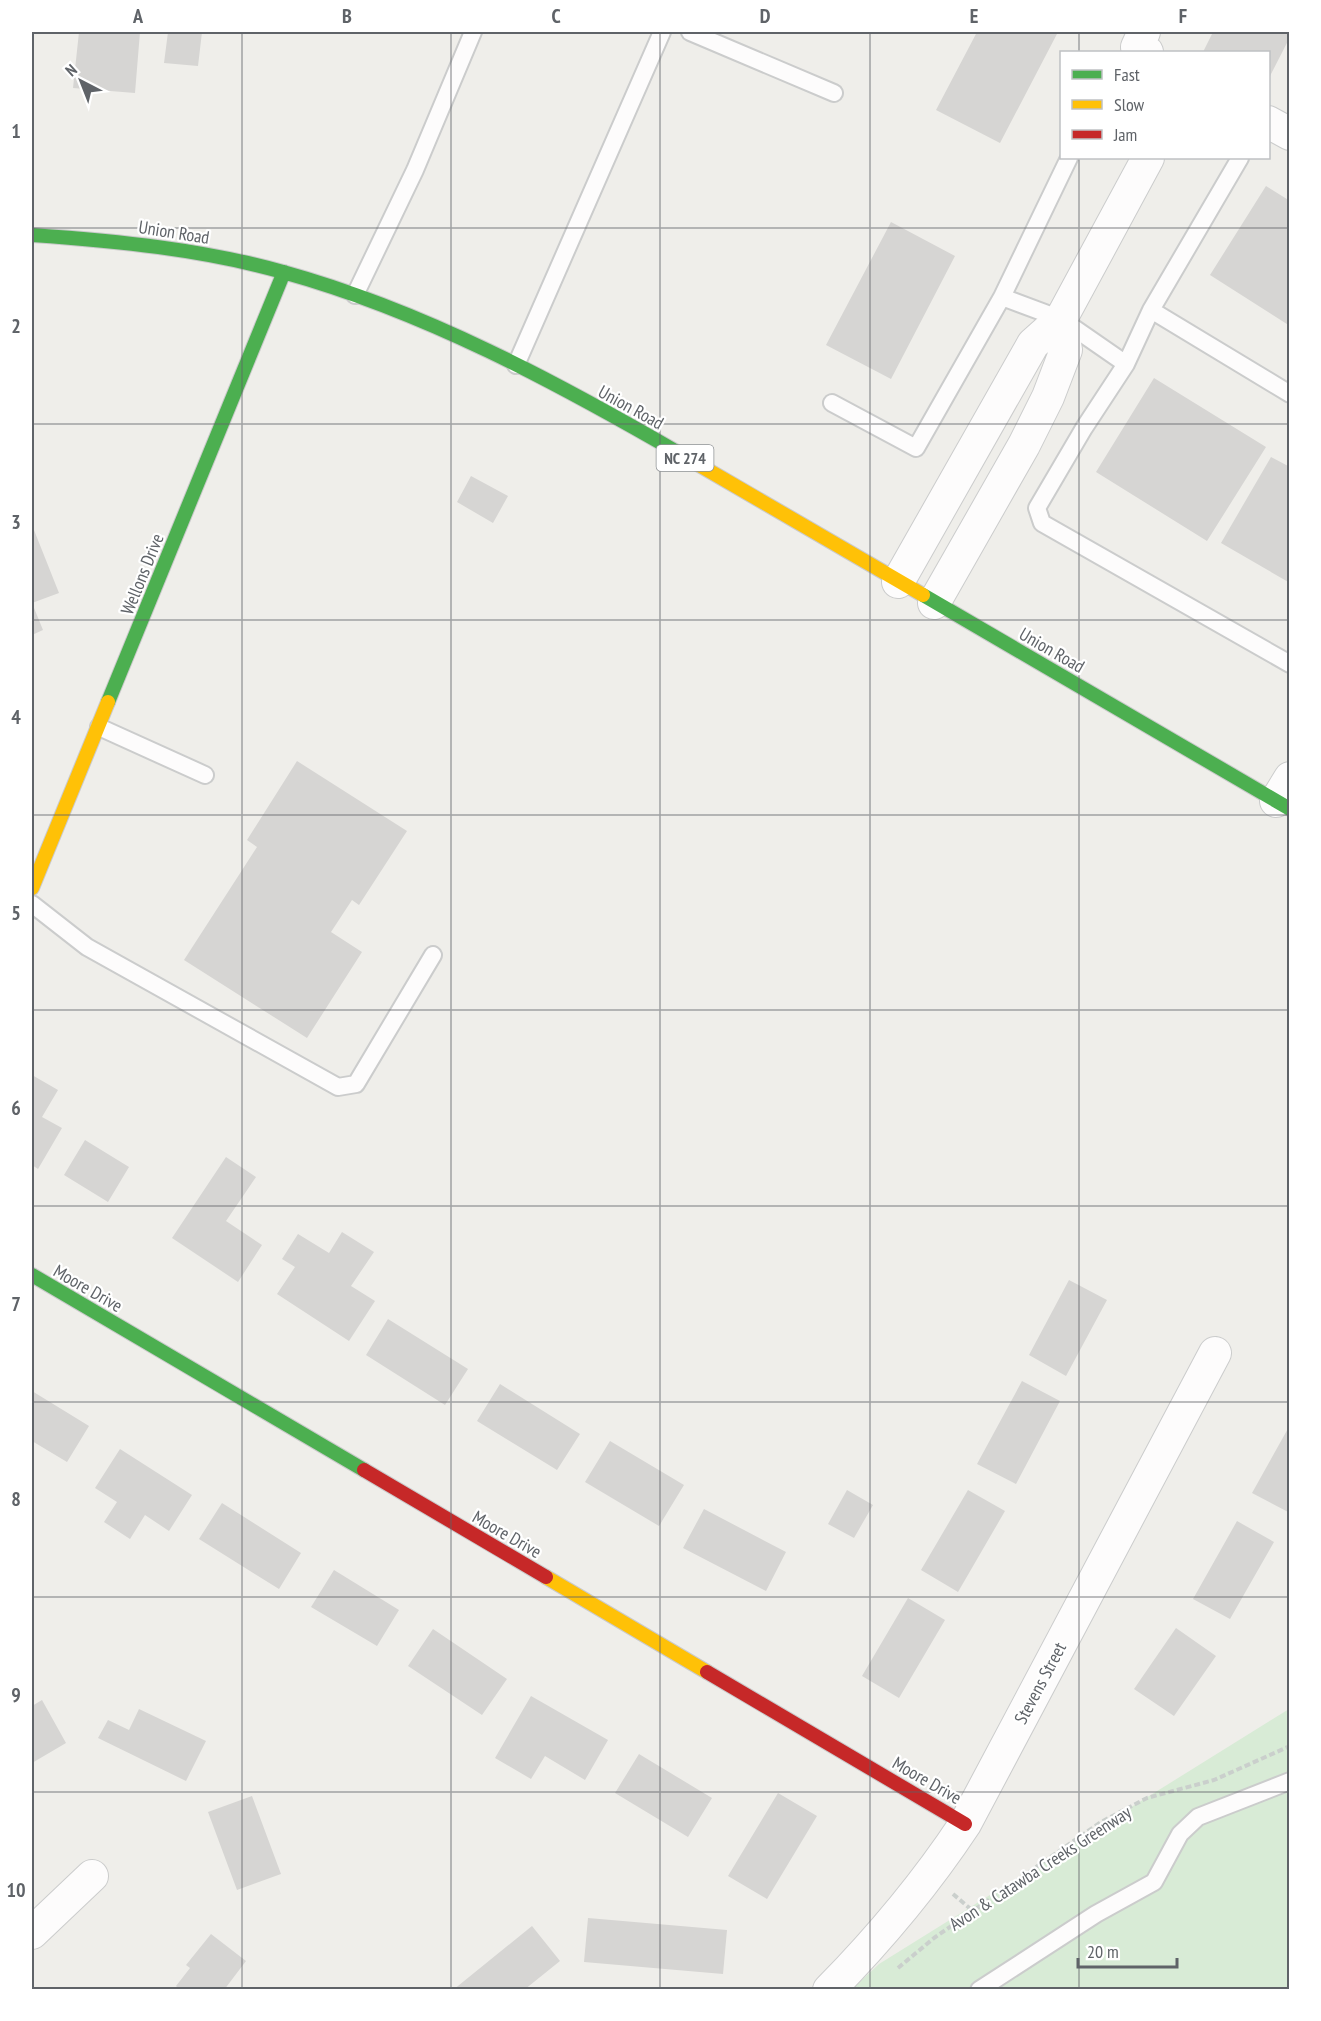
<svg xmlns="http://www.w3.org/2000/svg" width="1321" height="2021" font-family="'PT Sans Narrow',sans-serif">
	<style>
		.green { fill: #d8ebd6 }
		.building { fill: #d6d5d3 }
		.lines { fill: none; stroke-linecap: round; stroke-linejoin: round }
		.lane-casing { stroke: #cbcccc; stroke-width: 20 }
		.street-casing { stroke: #cbcccc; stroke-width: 34 }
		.fast-casing { stroke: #cacacb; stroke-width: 16 }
		.slow-casing { stroke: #cacacb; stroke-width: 16 }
		.jam-casing { stroke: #cacacb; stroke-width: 16 }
		.path { stroke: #cacfcc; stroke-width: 4; stroke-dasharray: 6 3; stroke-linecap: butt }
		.lane { stroke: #fdfcfc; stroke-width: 16 }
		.street { stroke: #fdfcfc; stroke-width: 32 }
		.fast { stroke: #4caf50; stroke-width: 14 }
		.slow { stroke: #ffc107; stroke-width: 14 }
		.jam { stroke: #c62828; stroke-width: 14 }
		.grid { fill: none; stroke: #5f6368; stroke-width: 1.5; stroke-opacity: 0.55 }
		.labels { text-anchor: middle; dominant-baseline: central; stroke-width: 4.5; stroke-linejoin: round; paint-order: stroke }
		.shield { fill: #fff; stroke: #8f9295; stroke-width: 1.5 }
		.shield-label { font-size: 16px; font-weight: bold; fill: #5f6368 }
		.street-label { font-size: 18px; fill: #5f6368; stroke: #fff }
		.neatline { fill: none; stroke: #5f6368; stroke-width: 2 }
		.grid-label { font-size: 20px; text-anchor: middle; font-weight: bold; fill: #5f6368 }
	</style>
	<rect width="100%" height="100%" fill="#efeeea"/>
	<path class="green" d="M1289,1709V1989L851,1990L879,1964Z"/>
	<path class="building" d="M79,32H140L135,93L73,88Z
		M168,32H202L198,66L164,63Z
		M977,32H1058L1000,143L936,110Z
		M1213,32H1290V37L1268,80V52H1203Z
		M1266,186L1290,201V326L1210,275Z
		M891,222L955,256L891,379L826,345Z
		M1154,378L1266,447L1207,541L1096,472Z
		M1271,457L1290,467V583L1221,543Z
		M471,476L508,496L493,523L457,502Z
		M32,525L59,593L32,603L43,630L32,635Z
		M297,761L407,831L359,905L352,900L331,932L362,952L307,1038L184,960L257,847L247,840Z
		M32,1075L58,1090L42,1117L62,1128L38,1169L32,1165Z
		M85,1140L129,1167L108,1202L64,1175Z
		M226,1157L256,1177L226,1221L262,1245L238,1282L172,1238Z
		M342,1232L374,1252L351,1286L375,1301L349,1341L277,1294L295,1267L282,1259L298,1234L329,1253Z
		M1069,1280L1107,1300L1066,1376L1029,1355Z
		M388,1319L468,1369L445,1405L366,1355Z
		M1022,1381L1060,1401L1016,1484L977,1464Z
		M500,1384L580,1434L557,1470L477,1421Z
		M32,1391L89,1426L67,1462L32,1441Z
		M1290,1425V1513L1252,1493Z
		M610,1441L684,1485L659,1526L585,1482Z
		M120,1449L192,1495L169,1531L145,1515L130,1539L104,1522L117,1502L95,1488Z
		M847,1490L873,1505L854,1538L828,1524Z
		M968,1490L1005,1511L958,1592L921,1570Z
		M222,1503L301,1553L279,1589L199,1539Z
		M704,1509L786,1552L766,1591L683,1548Z
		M1237,1521L1274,1542L1230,1619L1193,1599Z
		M334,1570L399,1610L377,1646L311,1607Z
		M908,1598L945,1620L899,1698L862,1676Z
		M1176,1628L1216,1656L1174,1716L1134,1689Z
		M433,1629L507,1679L482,1715L408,1666Z
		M531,1696L608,1740L585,1780L545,1756L531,1779L495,1758Z
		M42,1700L66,1743L32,1763V1706Z
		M139,1709L206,1741L186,1781L98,1738L108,1720L129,1730Z
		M639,1754L712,1798L688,1837L615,1793Z
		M778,1793L817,1816L767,1899L728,1876Z
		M252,1796L281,1874L237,1890L208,1812Z
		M588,1918L727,1930L723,1974L584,1962Z
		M532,1926L560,1961L524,1990H453Z
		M211,1934L246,1961L224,1990H180L176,1986L190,1968L186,1965Z"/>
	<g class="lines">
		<g class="lane-casing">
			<path id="lane" d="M690,32L834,93
				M1069,158L1002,297L1061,319L1126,364
				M1240,158L1151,310L1126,364L1084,428L1037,508L1042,523L1290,664
				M355,295L415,170L473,32
				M1151,310L1290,394
				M516,365L662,32
				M832,403L916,448L1002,297
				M99,727L205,775
				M32,904L87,947L338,1087L356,1084L433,955
				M979,1990L1096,1914L1154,1882L1180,1834L1198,1817L1290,1781"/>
		</g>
		<g class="street-casing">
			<path id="street" d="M1144,32L1137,47L1147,52
				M1268,122L1290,134
				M898,582L1033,344L1061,319L1148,158
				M934,603L1024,445L1048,397L1066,350L1061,319
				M1276,801L1290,778
				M32,1933L92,1876
				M829,1990C879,1939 926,1883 965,1824L1215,1353"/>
		</g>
		<g class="fast-casing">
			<path id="fast" d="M32,235C117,241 201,249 283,272C424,311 556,382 682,455
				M923,595L1290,809
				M108,702L284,272
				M32,1275L364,1470"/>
		</g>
		<g class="slow-casing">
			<path id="slow" d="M682,455L923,595
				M32,888L108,702
				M546,1577L707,1672"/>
		</g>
		<g class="jam-casing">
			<path id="jam" d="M364,1470L546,1577
				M707,1672L965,1824"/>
		</g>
		<path class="path" d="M953,1894L973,1911
			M898,1968L934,1938L1101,1822L1147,1798L1214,1780L1290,1746"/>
		<use href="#lane" class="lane"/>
		<use href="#street" class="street"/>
		<use href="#fast" class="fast"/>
		<use href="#slow" class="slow"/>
		<use href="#jam" class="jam"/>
	</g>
	<path class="grid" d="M242,32V1990M451,32V1990M660,32V1990M870,32V1990M1079,32V52M1079,158V1990M32,228H1290M32,424H1290M32,620H1290M32,815H1290M32,1010H1290M32,1206H1290M32,1402H1290M32,1597H1290M32,1792H1290"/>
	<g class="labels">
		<rect class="shield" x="656.5" y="445" width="57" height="26" rx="4.5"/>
		<g class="shield-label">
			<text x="685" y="458">NC 274</text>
		</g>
		<g class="street-label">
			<text transform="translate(174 232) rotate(9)">Union Road</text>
			<text transform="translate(631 407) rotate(29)">Union Road</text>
			<text transform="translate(142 574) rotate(-68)">Wellons Drive</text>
			<text transform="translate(1052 650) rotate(30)">Union Road</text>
			<text transform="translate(88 1288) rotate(30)">Moore Drive</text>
			<text transform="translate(507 1534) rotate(30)">Moore Drive</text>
			<text transform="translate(1040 1683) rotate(-62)">Stevens Street</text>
			<text transform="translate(927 1780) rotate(30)">Moore Drive</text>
			<text transform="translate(1040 1868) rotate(-33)">Avon &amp; Catawba Creeks Greenway</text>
		</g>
	</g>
	<rect width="1321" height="2021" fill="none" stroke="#ffffff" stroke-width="66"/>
	<rect x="1060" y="51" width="210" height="108" fill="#ffffff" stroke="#bfc1c3" stroke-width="1.5"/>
	<rect x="1072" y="70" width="30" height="9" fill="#4caf50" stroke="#bfc1c3" stroke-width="1.5"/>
	<text x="1114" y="81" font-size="18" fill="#5f6368">Fast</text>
	<rect x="1072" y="100" width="30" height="9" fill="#ffc107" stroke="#bfc1c3" stroke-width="1.5"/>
	<text x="1114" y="111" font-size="18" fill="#5f6368">Slow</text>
	<rect x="1072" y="130" width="30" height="9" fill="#c62828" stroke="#bfc1c3" stroke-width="1.5"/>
	<text x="1114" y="141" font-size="18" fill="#5f6368">Jam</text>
	<g transform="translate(81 81) rotate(318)" stroke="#ffffff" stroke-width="4.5" paint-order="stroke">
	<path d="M0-4.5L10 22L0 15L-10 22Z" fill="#5f6368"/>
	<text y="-9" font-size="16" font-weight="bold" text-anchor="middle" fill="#5f6368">N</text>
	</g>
	<path d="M1078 1958v9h99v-9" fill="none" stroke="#5f6368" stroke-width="3"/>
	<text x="1087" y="1958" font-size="18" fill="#5f6368" stroke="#ffffff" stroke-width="4.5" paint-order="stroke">20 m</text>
	<rect x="33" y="33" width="1255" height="1955" class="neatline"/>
	<g class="grid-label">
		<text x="138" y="23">A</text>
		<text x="347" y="23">B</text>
		<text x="556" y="23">C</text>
		<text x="765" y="23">D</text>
		<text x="974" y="23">E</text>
		<text x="1183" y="23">F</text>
		<text x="16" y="138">1</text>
		<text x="16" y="333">2</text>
		<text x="16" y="529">3</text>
		<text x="16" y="724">4</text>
		<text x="16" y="920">5</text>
		<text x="16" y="1115">6</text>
		<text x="16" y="1311">7</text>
		<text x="16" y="1506">8</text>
		<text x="16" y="1702">9</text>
		<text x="16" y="1897">10</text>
	</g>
</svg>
